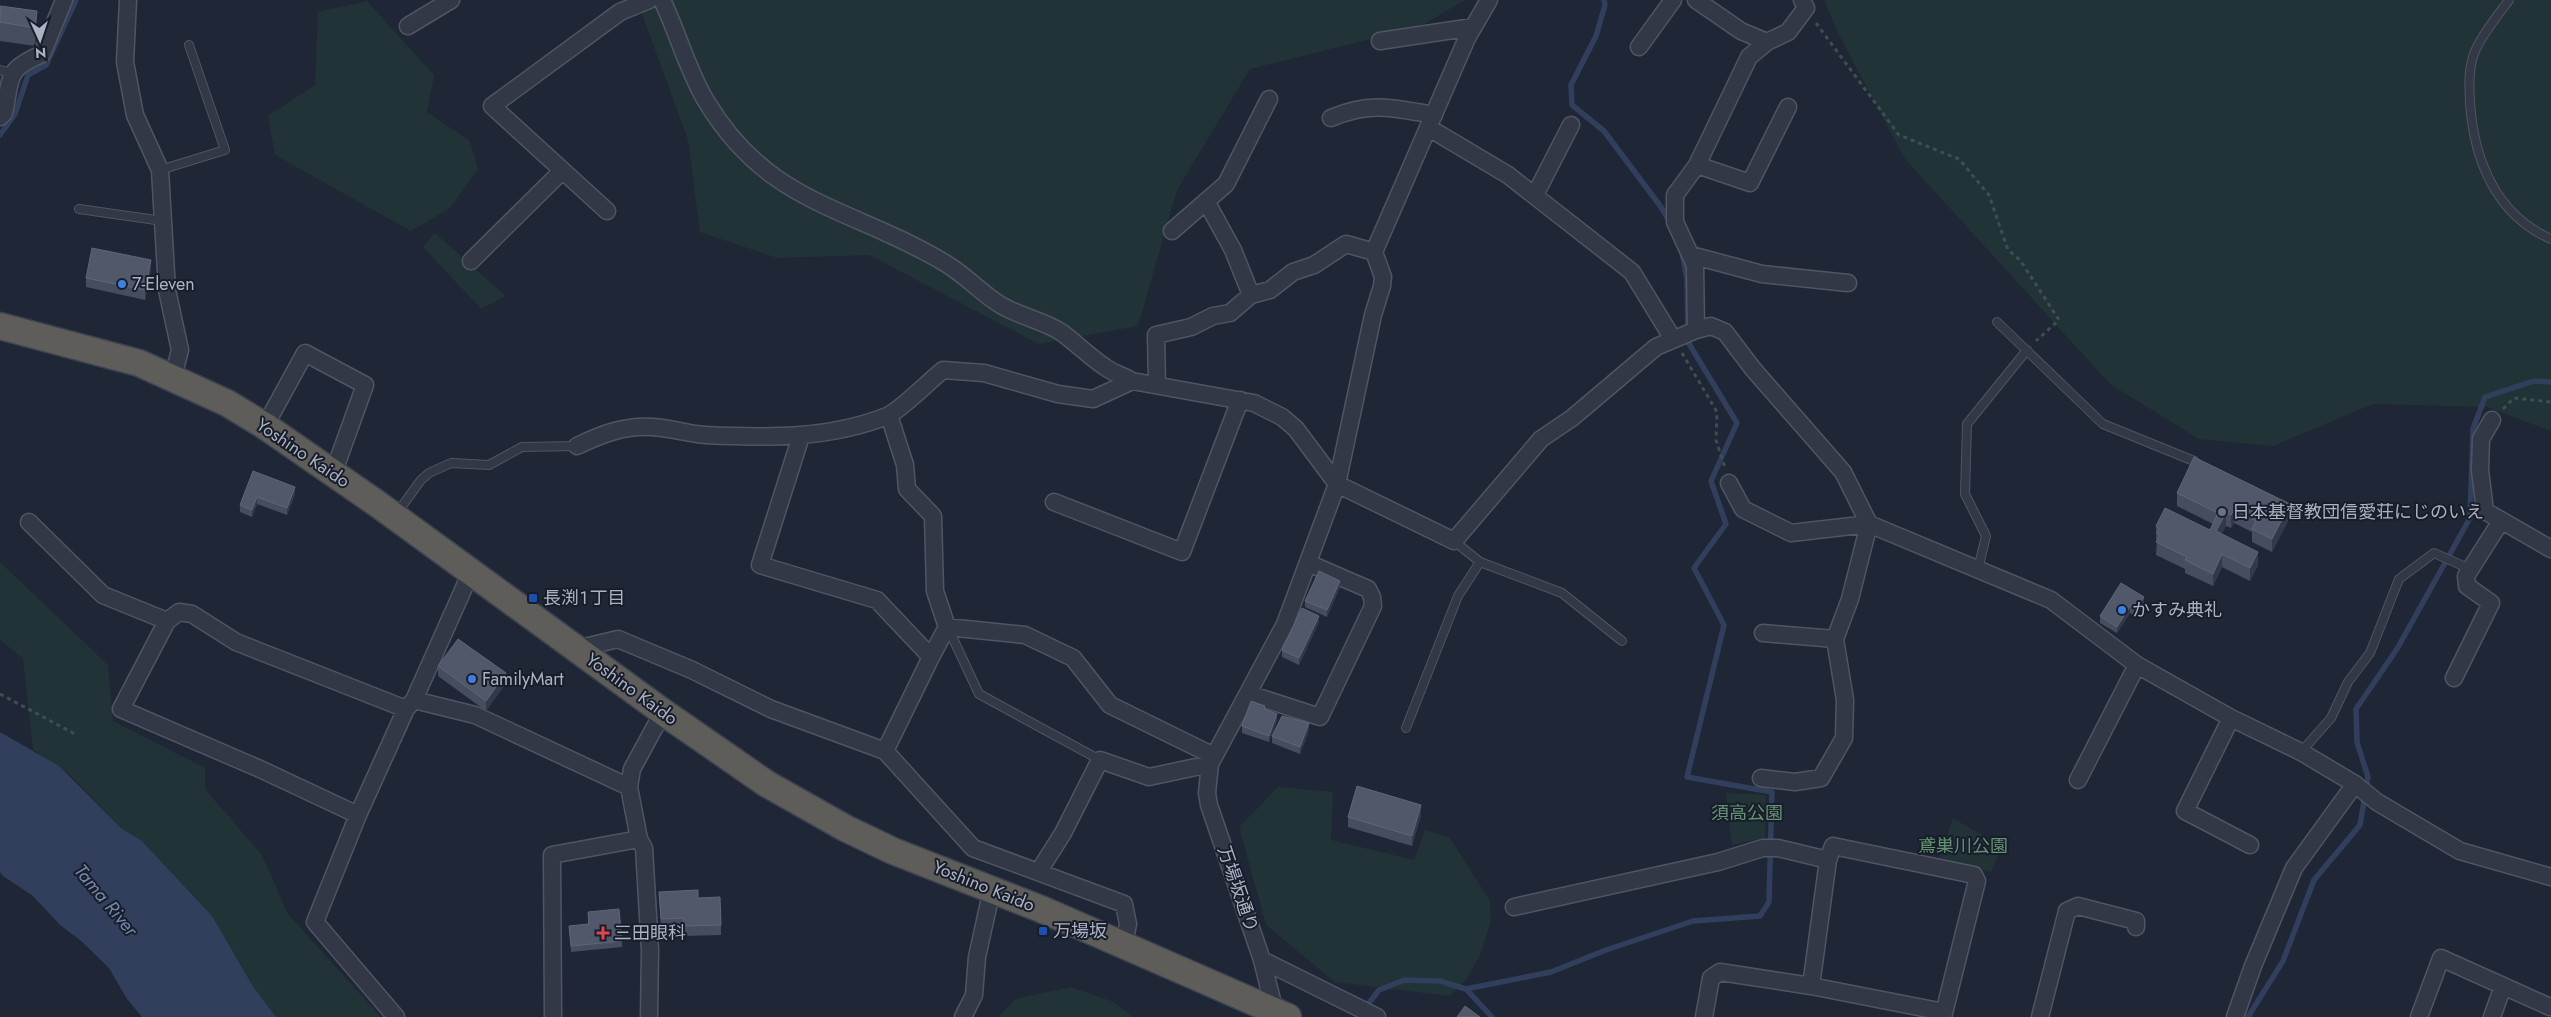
<svg xmlns="http://www.w3.org/2000/svg" width="2551" height="1017" font-family="Jost,'Noto Sans JP',sans-serif">
	<style>
		.green { fill: #223337 }
		.water { fill: #323f5c }
		.lines { fill: none; stroke-linecap: round; stroke-linejoin: round }
		.stream { stroke: #323f5c; stroke-width: 5.5 }
		.service-casing { stroke: #505564; stroke-width: 10 }
		.minor-casing { stroke: #505564; stroke-width: 19 }
		.trunk-casing { stroke: #3d4250; stroke-width: 29 }
		.path { stroke: #3e4f53; stroke-width: 3; stroke-dasharray: 4 4; stroke-linecap: butt }
		.service { stroke: #323845; stroke-width: 8 }
		.minor { stroke: #323845; stroke-width: 16 }
		.trunk { stroke: #5e5d5a; stroke-width: 26 }
		.wall { fill: #454d5f }
		.shaded-wall { fill: #31394a }
		.building { fill: #50586a; stroke: #5e6678 }
		.shop-dot { fill: #3f7fe0; stroke: #181d2a; stroke-width: 2 }
		.worship-dot { fill: #6b7280; stroke: #181d2a; stroke-width: 2 }
		.transit-dot { fill: #1a4fb4; stroke: #181d2a; stroke-width: 2 }
		.health-dot { fill: #e0444e; stroke: #181d2a; stroke-width: 2 }
		.labels { text-anchor: middle; dominant-baseline: central; stroke-width: 4; stroke-linejoin: round; paint-order: stroke }
		.poi-label { font-size: 18px; fill: #acb2c3; stroke: #181d2a; text-anchor: start }
		.street-label { font-size: 18px; fill: #acb2c3; stroke: #181d2a }
		.park-label { font-size: 18px; fill: #649273; stroke: #181d2a }
		.water-label { font-size: 19px; font-style: italic; fill: #7486ab; stroke: #181d2a }
	</style>
	<rect width="100%" height="100%" fill="#1f2635"/>
	<path class="green" d="M637,0H1465L1419,27L1250,69L1177,190L1138,326L1039,344L869,255L777,258L700,232L688,140Z
		M1824,0H2551V431L2487,407L2373,404L2273,446L2199,439L2110,384L1905,159L1838,33Z
		M367,1L434,75L427,112L470,141L478,169L450,208L411,231L275,155L268,116L315,85L318,12Z
		M435,233L506,296L481,309L423,247Z
		M0,562L108,665L113,721L205,768V789L262,855L288,914L381,1017H276L254,988L212,916L141,840L122,829L68,773L33,750L23,658L0,640Z
		M1278,787L1333,792L1331,840L1414,860L1425,830L1450,838L1490,901L1491,921L1480,955L1468,977L1450,996L1335,982L1266,925L1239,827Z
		M1726,793L1766,795L1765,838L1732,845Z
		M1953,818L2002,847L1991,872L1939,859Z
		M1071,987L1114,1002L1133,1017H998L1015,999Z"/>
	<path class="water" d="M0,732L59,766L122,829L141,840L212,916L254,988L276,1017H142L127,999L109,968L80,940L60,925L33,896L3,876L0,872Z"/>
	<g class="lines">
		<path class="stream" d="M1604,0L1605,5L1596,36L1571,85L1572,105L1604,131L1661,207L1671,224
			M0,135L15,114L28,75L46,65L76,0
			M1466,989L1492,1017
			M1358,1017L1379,990L1404,980L1440,981L1466,989L1551,972L1606,950L1693,921L1760,916L1769,902L1772,792L1687,777L1724,625L1694,568L1726,524L1711,481L1737,423L1688,342L1687,279L1682,253
			M2248,1017L2283,961L2314,880L2360,825L2368,777L2357,742L2356,709L2397,649L2470,518L2473,429L2485,397L2534,381L2551,382"/>
		<g class="service-casing">
			<path id="service" d="M2509,0C2498,15 2485,31 2477,47C2468,64 2469,85 2470,103C2474,160 2496,215 2551,239
				M0,70L12,73
				M160,170L225,150L189,45
				M79,209L163,221
				M1997,322L2103,424L2194,461
				M397,513L421,480L429,473L451,463L489,465L522,447L577,446
				M1480,562L1562,593L1622,641
				M1978,569L1986,536L1965,494L1967,424L2027,350
				M948,628L979,694L1100,760
				M1406,728L1458,596L1480,562L1454,541
				M2301,752L2331,718L2348,682L2370,653L2399,579L2434,553L2470,569"/>
		</g>
		<g class="minor-casing">
			<path id="minor" d="M128,0L125,62L135,115L160,170L167,290L180,350L173,377
				M662,0C678,33 687,69 706,101C769,206 850,206 945,263C964,274 980,292 999,304C1018,316 1042,320 1061,332C1076,343 1090,357 1105,367C1113,373 1124,376 1132,381
				M1696,0L1741,31L1767,42
				M408,26L451,0
				M1380,41L1473,27
				M1639,47L1673,0
				M0,117L4,113C12,76 5,70 42,54L64,0
				M1331,118C1371,101 1393,108 1434,115
				M1429,128L1508,175L1632,272L1673,339
				M1697,165L1750,183L1788,107
				M1535,195L1571,125
				M1206,201L1233,250L1251,295
				M607,211L492,106L620,12L649,0
				M1172,231L1226,184L1269,99
				M1691,255L1762,274L1848,283
				M471,261L562,171
				M1696,330L1695,265L1675,222V195L1697,165L1749,57L1767,42L1788,32L1806,8L1802,0
				M1157,385L1156,335L1191,327L1213,316L1230,313L1251,295L1270,290L1293,272L1314,265L1346,244L1374,252
				M889,415L905,465L907,489L933,516L935,591L947,627L931,657
				M2492,420L2481,439L2480,470L2485,511L2551,549
				M265,426L305,353L365,385L333,474
				M801,436L760,565L877,600L931,657L885,751
				M577,446C602,434 625,425 653,427C671,428 688,434 706,435C767,438 829,439 887,416C901,410 929,381 943,370L984,373L1058,394L1093,399L1132,381L1254,403L1282,417L1296,429L1337,484L1454,541L1541,439L1572,418L1656,347L1696,330L1711,326L1725,332L1753,369L1843,472L1869,524L2051,600L2137,665L2231,718L2301,752L2355,784L2377,802L2460,851L2551,877
				M1729,483L1743,509L1791,533L1869,524L1850,599L1835,639L1845,700L1844,738L1821,778L1795,782L1761,778
				M1054,502L1182,552L1240,400
				M29,522L103,595L167,621
				M947,627L1025,635L1073,658L1110,705L1214,756
				M1763,633L1835,639
				M576,649L618,639L692,670L771,709L885,751L973,848L1124,904L1128,924L1124,945
				M2454,678L2491,603L2467,586L2466,576L2501,521
				M1249,694L1320,717L1373,606L1372,597L1368,589L1308,563
				M414,700L475,715L629,787
				M2231,718L2185,811L2250,845
				M1210,764L1207,793L1209,805L1262,960L1275,1012
				M2078,780L2137,665
				M358,815L260,769L121,709L167,621L179,612L192,614L236,642L406,709
				M639,839L644,848L650,950L649,1017
				M1039,871L1063,833L1100,760L1149,777L1210,764L1285,624L1337,484L1373,315L1382,286L1383,277L1374,252L1467,38L1489,0
				M1514,907L1718,862L1763,848H1778L1828,860
				M1262,960L1377,1017
				M1811,986L1828,860L1833,846L1974,875L1977,881L1943,1017
				M396,1017L315,922L358,815L406,709L414,700L471,572
				M553,1017L552,855L639,839L629,787L632,769L663,712
				M963,1017L974,995L977,957L992,889
				M1704,1017L1711,978L1720,972L1811,986L1944,1012
				M2040,1017L2067,911L2078,906L2136,921V927
				M2235,1017L2253,966L2294,868L2355,784
				M2419,1017L2441,958L2550,1007
				M2492,1017L2503,986"/>
		</g>
		<g class="trunk-casing">
			<path id="trunk" d="M0,326L139,363L227,403L265,426L379,505L663,712L767,784L845,828L893,851L1041,909L1288,1017"/>
		</g>
		<path class="path" d="M1816,23L1899,135L1959,159L1989,195L2008,250L2020,260L2059,320L2036,341
			M1682,353L1717,412L1716,440L1725,468
			M2503,409L2514,398L2551,402
			M0,694L77,735"/>
		<use href="#service" class="service"/>
		<use href="#minor" class="minor"/>
		<use href="#trunk" class="trunk"/>
	</g>
	<path class="wall" d="M0,6L37,11V30L35,46L0,41Z
		M151,270L145,300L86,287V278Z
		M253,471L295,494L287,515L257,504L252,517L240,512V505Z
		M2177,493L2290,517L2272,552L2252,542V532L2234,523L2231,528L2226,526L2221,534L2258,565L2250,581L2222,567L2213,586L2185,573V569L2156,555L2157,540L2156,539V526L2210,530L2213,524L2177,506Z
		M2121,583L2144,603L2135,617L2130,613L2117,633L2100,623V616Z
		M1340,587L1327,617L1305,607V601Z
		M1319,622L1299,665L1282,657V650Z
		M438,666L506,683L486,711L438,676Z
		M1265,709L1277,720L1269,742L1242,733V726Z
		M1309,730L1300,754L1272,743V736Z
		M1421,815L1412,846L1348,827V817Z
		M659,892L698,898L721,925V935L684,936L683,928L661,929Z
		M588,912L622,941V947L571,952L569,926L588,924Z"/>
	<path class="shaded-wall" d="M37,11V30L35,46V28Z
		M151,260V270L145,300V290Z
		M295,487V494L287,515V508Z
		M257,497V504L252,517V510Z
		M2290,504V517L2272,552V539Z
		M2234,510V523L2231,528V515Z
		M2226,513V526L2216,544V531Z
		M2258,552V565L2250,581V568Z
		M2222,554V567L2213,586V574Z
		M1340,581V587L1327,617V610Z
		M2144,597V603L2135,617V610Z
		M2130,606V613L2117,633V627Z
		M1319,616V622L1299,665V658Z
		M506,673V683L486,711V701Z
		M1277,714V720L1269,742V736Z
		M1309,723V730L1300,754V747Z
		M1421,805V815L1412,846V836Z"/>
	<path class="building" d="M0,6L37,11L35,28L0,22Z
		M92,248L151,260L145,290L86,278Z
		M2194,457L2290,504L2272,539L2252,529L2256,521L2234,510L2231,515L2226,513L2216,531L2258,552L2250,568L2222,554L2213,574L2185,560L2187,557L2156,542L2160,535L2157,533L2159,529L2156,526L2165,508L2210,530L2218,513L2177,493Z
		M253,471L295,487L287,508L257,497L252,510L240,505Z
		M1319,571L1340,581L1327,610L1305,601Z
		M2121,583L2144,597L2135,610L2130,606L2117,627L2100,616Z
		M1302,608L1319,616L1299,658L1282,650Z
		M458,639L506,673L486,701L438,666Z
		M1251,701L1265,706L1264,709L1277,714L1269,736L1242,726Z
		M1282,716L1309,723L1300,747L1272,736Z
		M1357,786L1421,805L1412,836L1348,817Z
		M698,890V898L720,897L721,925L684,926L683,918L661,919L659,892Z
		M619,909L622,941L571,946L569,926L589,924L588,912Z
		M1465,1006L1480,1017H1457Z"/>
	<g class="shop-dot">
		<circle cx="122" cy="284" r="5"/>
		<circle cx="2122" cy="610" r="5"/>
		<circle cx="472" cy="679" r="5"/>
	</g>
	<circle class="worship-dot" cx="2222" cy="512" r="5"/>
	<g class="transit-dot">
		<rect x="528" y="593" width="10" height="10" rx="2.5"/>
		<rect x="1038" y="926" width="10" height="10" rx="2.5"/>
	</g>
	<path class="health-dot" d="M600.5 925.5h5v5h5v5h-5v5h-5v-5h-5v-5h5z"/>
	<g class="labels">
		<g class="poi-label">
			<text x="132" y="284">7-Eleven</text>
			<text x="2232" y="512">日本基督教団信愛荘にじのいえ</text>
			<text x="543" y="598">長渕１丁目</text>
			<text x="2132" y="610">かすみ典礼</text>
			<text x="482" y="679">FamilyMart</text>
			<text x="1053" y="931">万場坂</text>
			<text x="614" y="933">三田眼科</text>
		</g>
		<g class="street-label">
			<text transform="translate(303 453) rotate(34)">Yoshino Kaido</text>
			<text transform="translate(632 689) rotate(36)">Yoshino Kaido</text>
			<text transform="translate(984 886) rotate(22)">Yoshino Kaido</text>
			<text transform="translate(1238 889) rotate(71)">万場坂通り</text>
		</g>
		<g class="park-label">
			<text x="1747" y="813">須高公園</text>
			<text x="1963" y="846">鳶巣川公園</text>
		</g>
		<g class="water-label">
			<text transform="translate(106 900) rotate(50)">Tama River</text>
		</g>
	</g>
	<g transform="translate(40 40) rotate(177)" stroke="#181d2a" stroke-width="4" paint-order="stroke">
	<path d="M0-4L9 19L0 12L-9 19Z" fill="#acb2c3"/>
	<text y="-8" font-size="14" font-weight="bold" text-anchor="middle" fill="#acb2c3">N</text>
	</g>
</svg>
